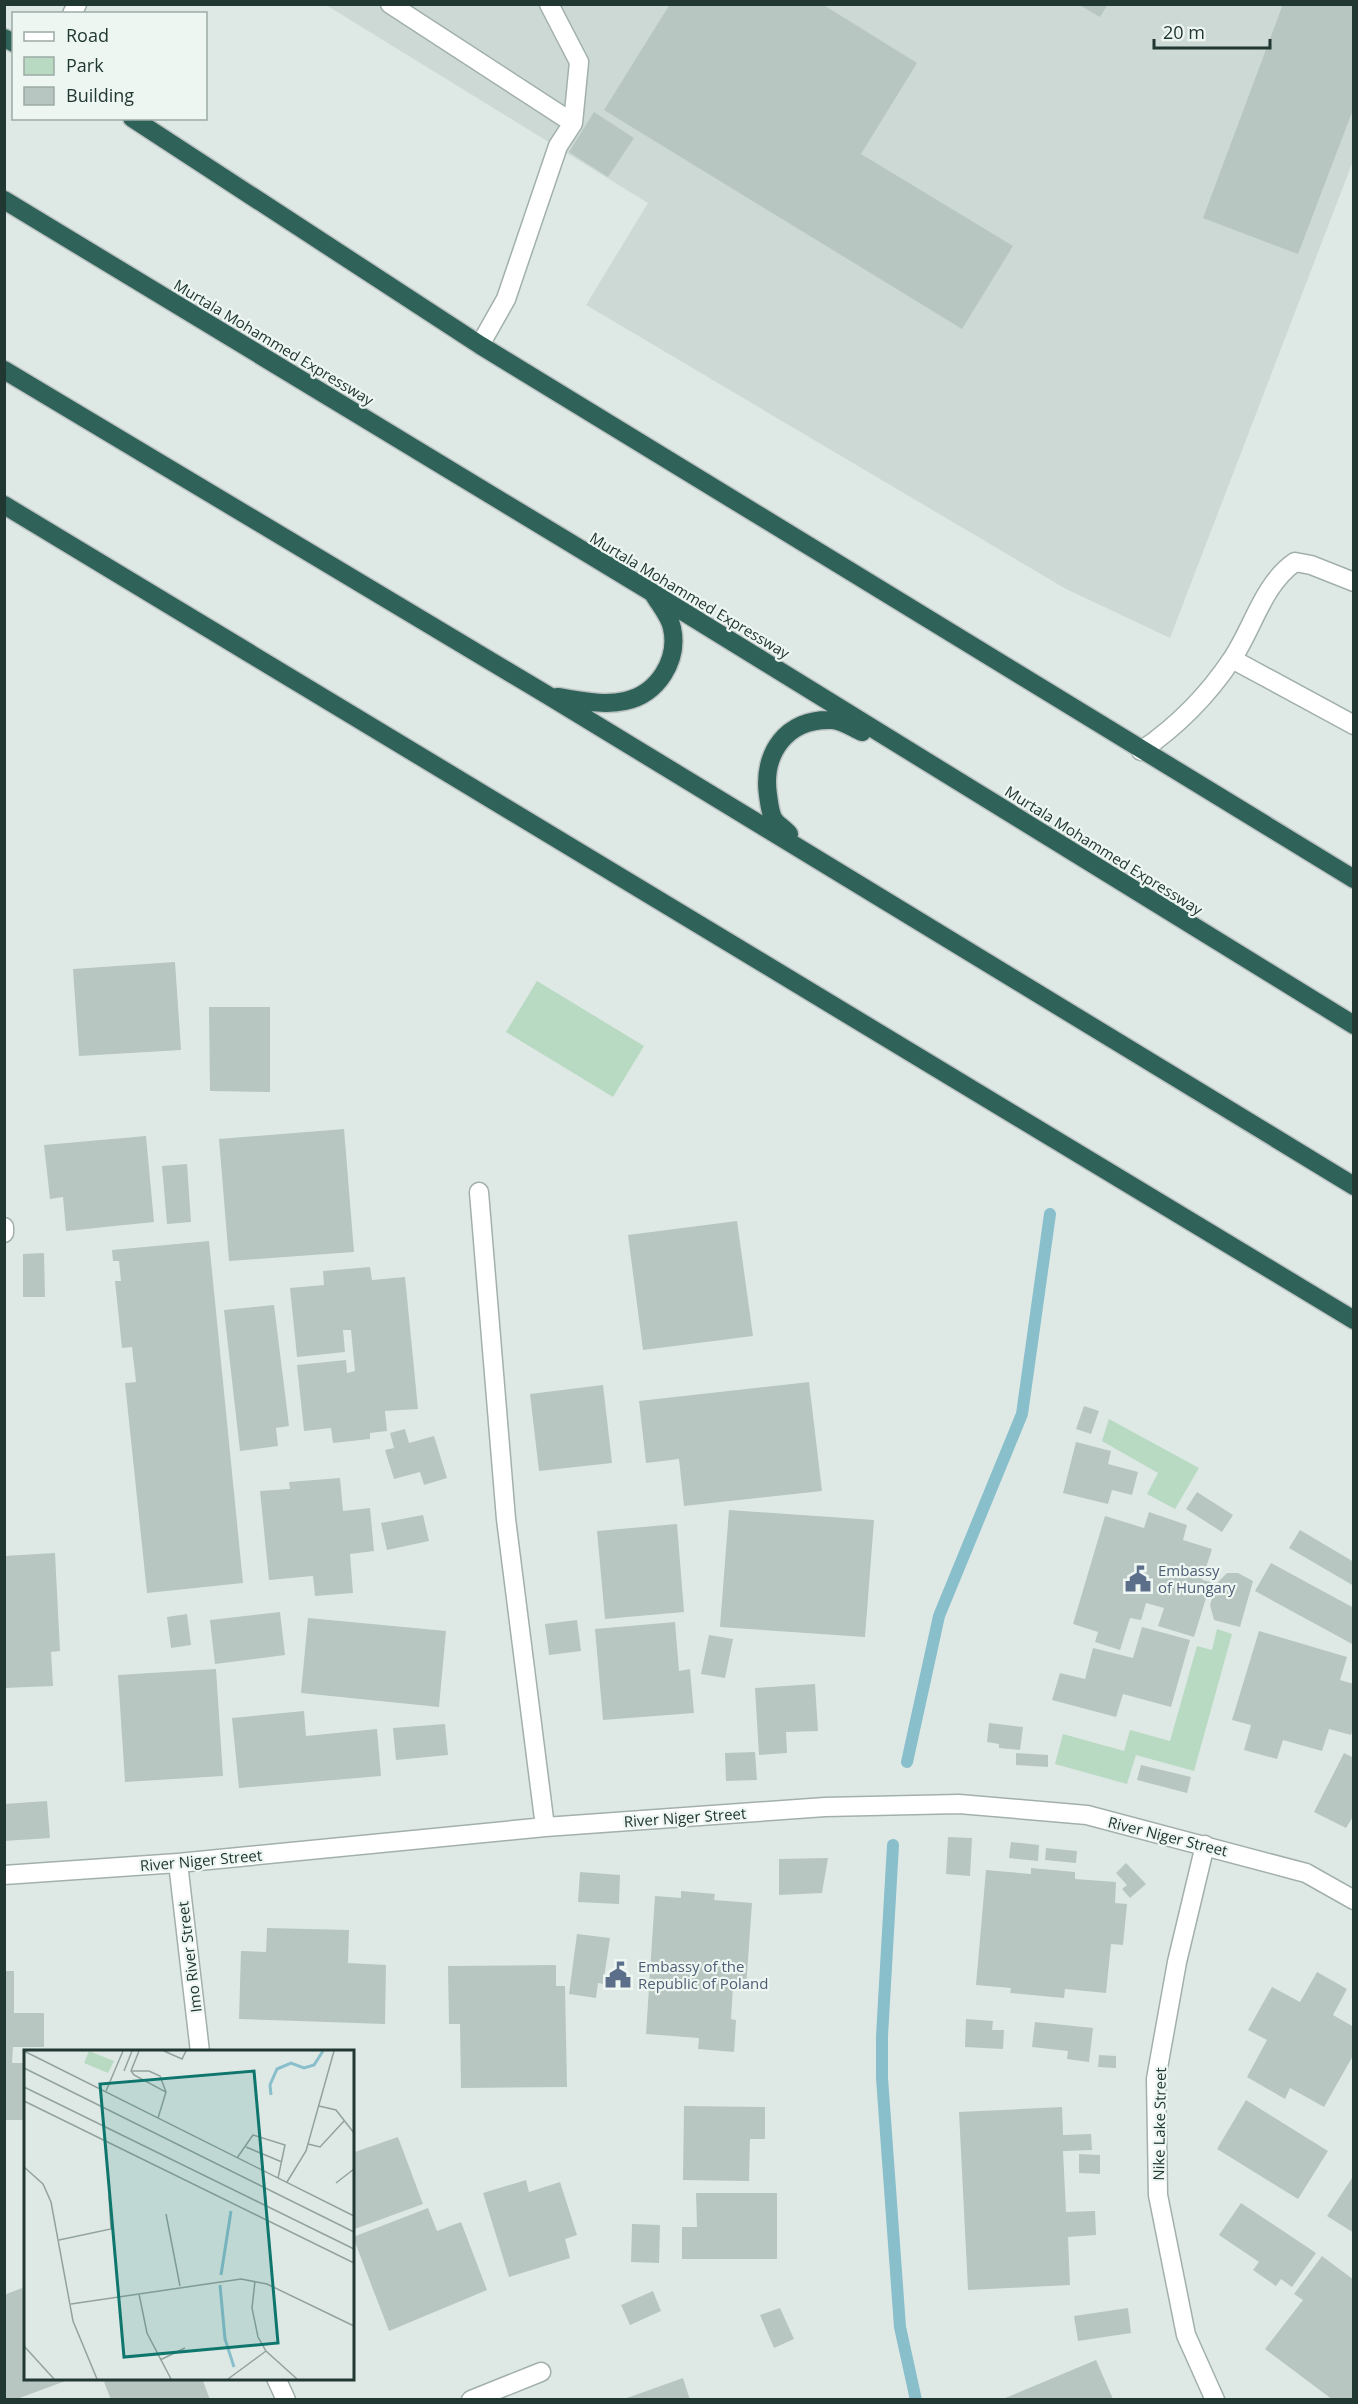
<svg xmlns="http://www.w3.org/2000/svg" width="1358" height="2404" font-family="'Open Sans',sans-serif">
	<style>
		.built { fill: #cdd9d4 }
		.green { fill: #b8d9c2 }
		.lines { fill: none; stroke-linecap: round; stroke-linejoin: round }
		.stream { stroke: #89becb; stroke-width: 12 }
		.building { fill: #b7c6c1 }
		.lane-casing { stroke: #a2b0ac; stroke-width: 21 }
		.street-casing { stroke: #a2b0ac; stroke-width: 21 }
		.highway-casing { stroke: #bcc3c2; stroke-width: 21 }
		.lane { stroke: #fff; stroke-width: 18 }
		.street { stroke: #fff; stroke-width: 18 }
		.highway { stroke: #2f6259; stroke-width: 18 }
		.labels { text-anchor: middle; dominant-baseline: central; stroke-width: 4.5; stroke-linejoin: round; paint-order: stroke }
		.street-label { font-size: 15px; fill: #213732; stroke: #eef6f2 }
		.service-label { font-size: 15px; fill: #4e5e75; stroke: #eef6f2; text-anchor: start }
		.inset-river { fill: none; stroke: #89becb; stroke-width: 3 }
		.inset-road { fill: none; stroke: #92a29d; stroke-width: 1.5 }
		.view { fill: #0f766e; fill-opacity: 0.15; stroke: #0f766e; stroke-width: 3 }
		.inset-edge { fill: none; stroke: #213732; stroke-width: 3 }
	</style>
	<rect width="100%" height="100%" fill="#dee9e5"/>
	<path class="built" d="M326,5H1353V161L1170,638L1066,589L586,305L648,203Z"/>
	<path class="green" d="M537,981L644,1046L613,1097L506,1032Z
		M1109,1419L1199,1468L1175,1509L1147,1494L1158,1473L1102,1441Z
		M1217,1629L1232,1634L1194,1771L1136,1755L1127,1784L1055,1764L1063,1734L1124,1751L1130,1730L1170,1741L1197,1646L1212,1650Z"/>
	<g class="lines">
		<path class="stream" d="M907,1762L939,1616L1022,1414L1050,1214
			M893,1845L882,2036V2078L900,2327L916,2400"/>
	</g>
	<path class="building" d="M670,4H822L917,63L861,154L1013,246L962,329L604,110Z
		M1078,4H1108L1100,17Z
		M1283,4H1354V107L1298,254L1203,218Z
		M594,112L634,138L608,177L569,152Z
		M175,962L181,1050L79,1056L73,969Z
		M209,1007H270V1092L210,1091Z
		M344,1129L354,1252L229,1261L219,1139Z
		M146,1136L154,1222L66,1231L63,1197L50,1199L44,1145Z
		M187,1164L191,1222L167,1224L162,1166Z
		M737,1221L753,1336L643,1350L628,1235Z
		M209,1241L243,1583L147,1593L125,1383L136,1382L132,1347L122,1348L115,1281H121L119,1261H113L112,1250Z
		M44,1253L45,1297H23V1254Z
		M370,1267L372,1280L405,1277L418,1409L385,1411L387,1431L370,1433V1439L333,1443L331,1428L304,1431L297,1365L346,1360L347,1373L355,1371L351,1330H343L345,1352L297,1357L290,1288L324,1285L323,1271Z
		M274,1305L289,1426L276,1428L278,1446L240,1451L224,1310Z
		M809,1382L822,1491L684,1506L679,1459L646,1463L639,1401Z
		M603,1385L612,1463L539,1471L530,1394Z
		M1084,1406L1099,1411L1091,1434L1076,1429Z
		M405,1429L409,1443L434,1436L447,1478L424,1485L420,1472L394,1479L385,1450L394,1448L390,1433Z
		M1076,1442L1111,1451L1108,1464L1138,1472L1132,1495L1112,1490L1108,1504L1063,1493Z
		M340,1478L343,1511L370,1508L374,1551L350,1554L353,1593L315,1596L313,1576L269,1580L260,1491L290,1489L289,1482Z
		M1197,1492L1233,1515L1222,1532L1186,1509Z
		M729,1510L874,1520L865,1637L720,1627Z
		M1149,1512L1187,1525L1183,1540L1212,1549L1202,1580L1211,1582L1194,1637L1158,1626L1164,1608L1146,1603L1141,1620L1130,1618L1120,1650L1095,1642L1098,1632L1073,1624L1105,1516L1144,1528Z
		M423,1515L429,1541L387,1550L381,1523Z
		M677,1524L684,1612L605,1619L597,1531Z
		M1300,1530L1354,1562V1586L1289,1548Z
		M55,1553L60,1651L51,1652L53,1686L4,1688V1556Z
		M1271,1563L1354,1608V1645L1255,1591Z
		M1227,1573H1238L1253,1581L1240,1627L1214,1620L1210,1605L1216,1584Z
		M280,1612L285,1655L215,1664L210,1620Z
		M187,1614L191,1645L171,1648L167,1617Z
		M308,1618L446,1631L439,1707L301,1693Z
		M577,1620L581,1651L549,1655L545,1624Z
		M675,1622L679,1671L690,1669L694,1713L603,1720L595,1629Z
		M1142,1627L1190,1640L1171,1707L1123,1694L1116,1717L1052,1700L1060,1673L1085,1679L1093,1648L1133,1658Z
		M1259,1631L1347,1657L1340,1680L1354,1684V1726L1351,1735L1329,1729L1322,1751L1283,1740L1277,1759L1244,1750L1251,1725L1232,1720Z
		M709,1635L733,1639L725,1678L701,1674Z
		M216,1669L223,1776L125,1782L118,1675Z
		M815,1684L818,1731L786,1732L787,1753L759,1755L755,1688Z
		M304,1711L306,1736L377,1729L381,1776L239,1788L232,1718Z
		M989,1723L1023,1727L1020,1750L999,1748V1744L987,1742Z
		M445,1724L448,1755L396,1760L393,1728Z
		M755,1752L757,1780L726,1781L725,1753Z
		M1016,1753L1048,1755V1767L1016,1765Z
		M1344,1753L1354,1758V1815L1346,1828L1314,1812Z
		M1141,1765L1191,1777L1187,1793L1137,1780Z
		M47,1801L50,1838L4,1841V1804Z
		M948,1837L972,1838L970,1876L946,1874Z
		M1011,1842L1039,1845L1038,1861L1009,1858Z
		M1046,1848L1077,1851L1076,1863L1045,1860Z
		M828,1858L822,1893L779,1895V1859Z
		M1126,1863L1146,1884L1130,1898L1122,1889L1127,1885L1116,1873Z
		M1031,1868L1075,1872V1879L1116,1882L1115,1903L1127,1904L1123,1945L1111,1944L1106,1993L1065,1989L1064,1998L1010,1993L1011,1988L976,1985L986,1870L1031,1874Z
		M580,1872L620,1875L619,1904L578,1902Z
		M681,1891L715,1894L714,1900L752,1903L746,1988L733,1987L731,2019L736,2020L734,2052L698,2049L699,2038L646,2034L655,1896L681,1898Z
		M267,1928L349,1930L348,1963L386,1965L385,2024L239,2019L241,1951L266,1952Z
		M577,1934L610,1938L603,1984L598,1983L596,1998L569,1994Z
		M556,1965V1986H565L567,2087L461,2088L460,2024H449L448,1966Z
		M4,1971H14V2013H44V2047H13L12,2063H26V2120H4Z
		M1317,1972L1347,1989L1333,2015L1354,2027V2054L1324,2107L1290,2088L1285,2099L1247,2077L1267,2040L1248,2030L1272,1987L1300,2002Z
		M966,2019L993,2021L992,2030H1004L1003,2049L965,2047Z
		M1035,2022L1093,2028L1089,2062L1067,2059L1068,2051L1032,2047Z
		M1099,2055L1116,2056V2068L1098,2067Z
		M1246,2100L1328,2151L1298,2199L1217,2149Z
		M684,2106L765,2107V2139H750L749,2181L683,2180Z
		M1062,2107L1063,2135L1091,2134L1092,2150L1063,2151L1066,2212L1095,2211L1096,2235L1068,2237L1070,2285L968,2290L959,2112Z
		M398,2137L423,2204L352,2230V2153Z
		M1079,2154L1100,2155V2174L1079,2173Z
		M1354,2175V2233L1327,2216Z
		M526,2180L529,2192L560,2182L577,2235L565,2239L570,2258L509,2277L483,2193Z
		M696,2193H777V2259H682V2227H697Z
		M1241,2203L1316,2253L1292,2287L1281,2279L1276,2286L1253,2270L1259,2262L1219,2235Z
		M428,2208L437,2231L461,2222L487,2290L389,2331L353,2237Z
		M632,2224L660,2225L659,2263L631,2262Z
		M1322,2256L1354,2280V2400H1333L1265,2349L1303,2300L1294,2294Z
		M22,2288L26,2297V2378L71,2379L14,2400H4V2295Z
		M653,2291L661,2311L630,2325L621,2305Z
		M780,2308L794,2339L774,2348L760,2315Z
		M1128,2308L1131,2333L1078,2341L1074,2316Z
		M1096,2360L1113,2399H1003Z
		M112,2378H202L210,2400H111L104,2382Z
		M683,2378L690,2400H624V2399Z"/>
	<g class="lines">
		<g class="lane-casing">
			<path id="lane" d="M390,4L573,123L558,146L506,299L480,345
				M549,4L579,62L573,123
				M72,14L77,4
				M1232,659L1354,725
				M1141,751C1176,727 1208,695 1232,659C1253,628 1263,584 1295,562L1311,565L1354,582"/>
		</g>
		<g class="street-casing">
			<path id="street" d="M479,1192L506,1519L545,1827
				M4,1227V1233
				M1205,1845L1177,1962L1156,2079L1158,2195L1186,2335L1215,2400
				M178,1863L200,2052
				M4,1875L178,1863L545,1827L825,1807L959,1804L1087,1815L1306,1873L1354,1900
				M276,2378L286,2400
				M471,2400L541,2372"/>
		</g>
		<g class="highway-casing">
			<path id="highway" d="M4,38L14,43
				M132,118L480,345L1354,879
				M4,200L653,593L1354,1025
				M4,370L549,696L1354,1186
				M4,505L1354,1320
				M557,697C579,700 603,706 625,701C658,694 679,660 672,628C670,617 660,605 654,595
				M789,834C785,829 776,824 773,818C770,812 769,802 768,795C762,754 786,718 832,720C841,720 853,728 862,732"/>
		</g>
		<use href="#lane" class="lane"/>
		<use href="#street" class="street"/>
		<use href="#highway" class="highway"/>
	</g>
	<defs>
		<g id="civic-bare" transform="scale(2.07)"><path d="M-.6-6.5H3V-4.5H.6V-3L4-1V1h2V6H-6V1h2V-1L-.6-3ZM-1.2 2.5V6h2.4V2.5Z" fill="#5c6f8a" stroke="#eef6f2" stroke-width="2.5" paint-order="stroke"/></g>
	</defs>
	<g fill-rule="evenodd">
		<use href="#civic-bare" x="1138" y="1579"/>
		<use href="#civic-bare" x="618" y="1975"/>
	</g>
	<g class="labels">
		<g class="street-label">
			<text transform="translate(274 342) rotate(31)">Murtala Mohammed Expressway</text>
			<text transform="translate(690 595) rotate(31)">Murtala Mohammed Expressway</text>
			<text transform="translate(1104 850) rotate(32)">Murtala Mohammed Expressway</text>
			<text transform="translate(685 1817) rotate(-4)">River Niger Street</text>
			<text transform="translate(1168 1836) rotate(14)">River Niger Street</text>
			<text transform="translate(201 1860) rotate(-5)">River Niger Street</text>
			<text transform="translate(189 1957) rotate(-97)">Imo River Street</text>
			<text transform="translate(1159 2124) rotate(-89)">Nike Lake Street</text>
		</g>
		<g class="service-label">
			<text x="1158" y="1570">Embassy<tspan x="1158" dy="17">of Hungary</tspan></text>
			<text x="638" y="1966">Embassy of the<tspan x="638" dy="17">Republic of Poland</tspan></text>
		</g>
	</g>
	<g transform="translate(24 2050)">
		<rect width="330" height="330" fill="#dee9e5"/>
		<path d="M65,1L90,11L84,23L60,13Z" fill="#b8d9c2"/>
		<path class="inset-river" d="M247,45L246,35L253,19L267,13L280,18L290,15L299,1M197,225L207,161M196,235L201,289L210,317"/>
		<path class="inset-road" d="M0,1L330,166M115,1L107,21L110,25L142,42L134,68M140,1L158,9L162,1M0,18L330,182M100,21L108,1M107,21H125L136,26L142,42M0,37L330,199M82,41L99,1M0,51L330,213M295,56L312,60L330,83M284,94L296,97L320,71M222,97L258,112M213,108L229,85L261,95L254,128M0,117L19,134L27,152L49,271L73,329M263,132L282,101L310,1M312,133L330,119M142,164L156,236M35,190L87,179L85,146M231,231L228,258L234,287L242,301L273,329M115,244L123,283L147,329M47,254L217,229L243,234L330,276M0,296L30,329M136,310L161,298M204,329L242,301"/>
		<path class="view" d="M230,21L254,293L100,307L76,34Z"/>
		<rect width="330" height="330" class="inset-edge"/>
	</g>
	<rect width="1358" height="2404" fill="none" stroke="#213732" stroke-width="12"/>
	<rect x="12" y="12" width="195" height="108" fill="#eef6f2" stroke="#9caaa5" stroke-width="1.5"/>
	<rect x="24" y="32" width="30" height="9" fill="#ffffff" stroke="#9caaa5" stroke-width="1.5"/>
	<text x="66" y="42" font-size="18" fill="#213732">Road</text>
	<rect x="24" y="57" width="30" height="18" fill="#b8d9c2" stroke="#9caaa5" stroke-width="1.5"/>
	<text x="66" y="72" font-size="18" fill="#213732">Park</text>
	<rect x="24" y="87" width="30" height="18" fill="#b7c6c1" stroke="#9caaa5" stroke-width="1.5"/>
	<text x="66" y="102" font-size="18" fill="#213732">Building</text>
	<path d="M1154 39v9h116v-9" fill="none" stroke="#213732" stroke-width="3"/>
	<text x="1163" y="39" font-size="18" fill="#213732" stroke="#eef6f2" stroke-width="4.5" paint-order="stroke">20 m</text>
</svg>
